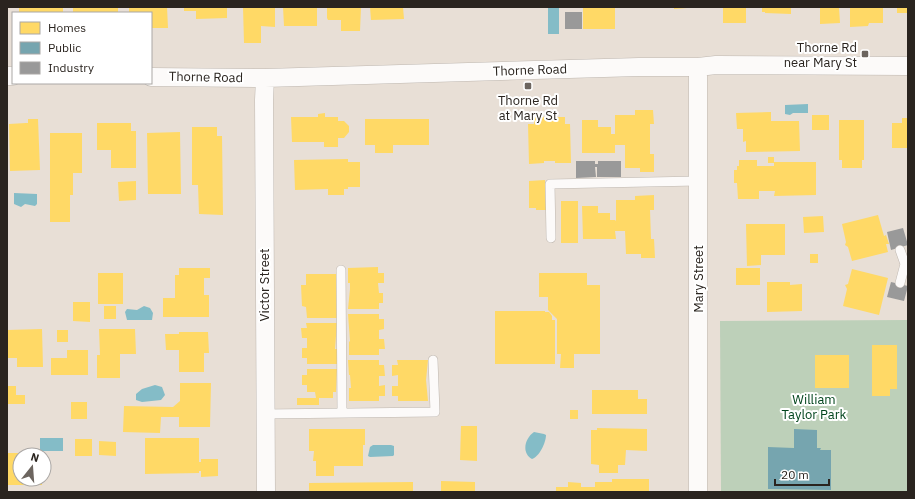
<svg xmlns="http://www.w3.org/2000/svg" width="915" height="499" font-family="'IBM Plex Sans',sans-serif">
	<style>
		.green { fill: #bdd0b9 }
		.water { fill: #84bcc7 }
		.homes { fill: #ffd966 }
		.public { fill: #76a5af }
		.industry { fill: #999 }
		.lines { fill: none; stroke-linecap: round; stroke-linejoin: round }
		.lane-casing { stroke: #beb7b0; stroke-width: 10 }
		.street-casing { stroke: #beb7b0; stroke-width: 19 }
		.lane { stroke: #fcfaf9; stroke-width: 9 }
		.street { stroke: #fcfaf9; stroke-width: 18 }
		.poi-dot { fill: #6c655f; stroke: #fff; stroke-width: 1.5 }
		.labels { text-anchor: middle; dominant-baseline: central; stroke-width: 4; stroke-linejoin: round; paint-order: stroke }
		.poi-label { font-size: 13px; fill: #2a241f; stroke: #fff; text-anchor: end }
		.street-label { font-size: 13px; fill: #2a241f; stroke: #fff }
		.park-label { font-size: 13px; fill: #00441c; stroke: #fff }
	</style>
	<rect width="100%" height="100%" fill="#e8dfd6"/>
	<path class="green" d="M908,320V492H721L720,321Z"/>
	<path class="water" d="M548,7H559V34H548Z
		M808,104V113H793L790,115L785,114V105Z
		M14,193L37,194V204L35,206L25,204L21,207L14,204Z
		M144,306L150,308L153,313L152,320H127L125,312L127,309L137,310Z
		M155,385L162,387L165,395L161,400L142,402L136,400V394L142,389Z
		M534,432L544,434L546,435C546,443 539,457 532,459C521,453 525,438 534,432Z
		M40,438H63V451H40Z
		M373,445H391L394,446V455L393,456L370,457L368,456L370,447Z"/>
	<path class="homes" d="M19,7H63V13H19Z
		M73,7H118V13H73Z
		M129,7H167L168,28H151V13H129Z
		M184,7H227V18L196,19V11H184Z
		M243,7H275V27L261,26V43H244Z
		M283,7H317V26H284Z
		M327,7H361L360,31H341V20H328L327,18Z
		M370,7H403L404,19L371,20Z
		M583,7H615V29H583Z
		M674,7H687V8L674,9Z
		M723,7H746V23H723Z
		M762,7H791V14L765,13V12H762Z
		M820,7H839L840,23L820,24Z
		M850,7H883V23H869L868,26L850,27Z
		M897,7H908V13H897Z
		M635,110H653L654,124H650V154H654V172H640V168H625V145H615V153H582V120H598V127H611V134H615V115H635Z
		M771,112V121H799L800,151L746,152V141L743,142V129H737L736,113Z
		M325,113V117H338V121H344L349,126V132L344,138H338V147H324V142H292L291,117H318V114Z
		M812,115H829V130H812Z
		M534,117H565V124H570L571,163H555V161H544V163L529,164L528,124H534Z
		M902,118H908V148H892V123H902Z
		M28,119H38L40,170L10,171L9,124L26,123H28Z
		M365,119H429V145H393V153H375V145H365Z
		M839,120H864V160H862V168H842V160H839Z
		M97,123H131V131H136V168H111V150H97Z
		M192,127H217V136H222L223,215L199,214L198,185H192Z
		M180,132L181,194H148L147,133Z
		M50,133H82V173H73V195H70V222H50Z
		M768,157H774V163H768Z
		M348,159V162H360V187H348V189H344V195H328V189L295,190L294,160Z
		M739,160H757V166H774V162H816V195L774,196L775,191H759V199H738L737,183H734V170H737V166H739Z
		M545,180L546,210H536V208H529V181Z
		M136,181V200L119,201L118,182Z
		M654,195V210H650L651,239H654L655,258H641V254H626L625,231H615L616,239H583L582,206H598V213H610V220H615L616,221V200H635V196Z
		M561,201H578V243H561Z
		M878,215L884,236L886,235L889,244H886L888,252L852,261L848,247L845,245L846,242L842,224Z
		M823,216L824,232L804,233L803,217Z
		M746,224H785V255H761V265L747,266Z
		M810,254H818V263H810Z
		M378,267V273H384V283H378L379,293H383V303H379V309H348L350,289V283H348V268Z
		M179,268H210V278H204V295H209V317H163V298H175V275H179Z
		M736,268H760V285H736Z
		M852,269L888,278L879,315L843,306L847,289L845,285L848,284Z
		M98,273H123V304H98Z
		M539,273H587V285H600V354H574V368H560L561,354H557V319L548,310V297H539Z
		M306,274H337V318H307L306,307L302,306L301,285H306Z
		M767,282H790V285L802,284V311L767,312Z
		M73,302H90V322L73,321Z
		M104,306H116V319H104Z
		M495,311H545V312H549L552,316V320H555V364H495Z
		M348,314H379V319H384V329L379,330V339H384L385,349H379V355H349V342L350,341Z
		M306,323H337L335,349H337V364H307V358H302V348H307V338H302L301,328H307Z
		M42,329L43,367H17V358H7V330Z
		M99,329H135L136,354H120V378H97V355H100Z
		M57,330H68V342H57Z
		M179,332H208L209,353H204V372H179V350H166L165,334H179Z
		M872,345H897V389H890V396H872Z
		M67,350H88V375H51V358H67Z
		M815,355H849V388H815Z
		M348,360H379V365H384L385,376H379V386L385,385V396H379V401H349V388H351L350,375H349Z
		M397,360H428L426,380L428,401H398V396H392V386H398V375L392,376V365H398Z
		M307,369H337L336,392H333V398H319V405H297V398H316L315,392H307V385H302V375H307Z
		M180,383H211L210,427H179V417H161L160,433L123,432L124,406L173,407L180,401Z
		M7,386H16V395H25V404H7Z
		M592,390H638V399H647V414H592Z
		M71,402H87V419H71Z
		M570,410H578V419H570Z
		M461,426H477V461L460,460Z
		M597,428L647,429V451L626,450L625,465H618V473H599V465L591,464V430H597Z
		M309,429H365V445H363V466H334V476H316V461H313L314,451H309Z
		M145,438H199V462H201V459H218V476L201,477V471H199V473L145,474Z
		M75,439H92V456H75Z
		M99,441L116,442V456L99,455Z
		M7,453H31V455H20V479H42V485H7Z
		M612,479H649V492H556V487H568V482L581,483V487H595V482H612Z
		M441,481L475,482V492H441Z
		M413,482V492H309V483Z
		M502,491H526V492H502Z"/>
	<path class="public" d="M794,429L817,430V448H821L820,450H831V490L768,489V447L794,448Z"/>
	<path class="industry" d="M565,12H582V29H565Z
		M576,161H595V164H598V161H621V177H597V167H595L596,177L576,178Z
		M903,228L908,245L891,250L887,232Z
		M891,282L908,286L904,301L887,297Z"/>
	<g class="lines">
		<g class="lane-casing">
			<path id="lane" d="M551,238L550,184L698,181
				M900,250L905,264
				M341,270L342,413
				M900,283L905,264H908
				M265,414L435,412L433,360"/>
		</g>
		<g class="street-casing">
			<path id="street" d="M698,67V492
				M7,76H13
				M151,77L265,78L639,67H698L716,65L908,66
				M265,78L264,100L266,492"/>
		</g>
		<use href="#lane" class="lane"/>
		<use href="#street" class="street"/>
	</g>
	<g class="poi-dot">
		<rect x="861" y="50" width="8" height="8" rx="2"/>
		<rect x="524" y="82" width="8" height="8" rx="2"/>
	</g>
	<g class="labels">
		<g class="poi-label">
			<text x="857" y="47">Thorne Rd<tspan x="857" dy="15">near Mary St</tspan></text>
			<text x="528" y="100" text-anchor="middle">Thorne Rd<tspan x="528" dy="15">at Mary St</tspan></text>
		</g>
		<g class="street-label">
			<text transform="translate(530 70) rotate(-2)">Thorne Road</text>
			<text transform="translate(206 77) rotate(1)">Thorne Road</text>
			<text transform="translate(698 279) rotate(-90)">Mary Street</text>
			<text transform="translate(264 285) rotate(-90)">Victor Street</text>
		</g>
		<g class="park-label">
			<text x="814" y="399">William<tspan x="814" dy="15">Taylor Park</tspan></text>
		</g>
	</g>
	<rect width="915" height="499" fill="none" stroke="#2a241f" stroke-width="16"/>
	<rect x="12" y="12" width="140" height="72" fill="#ffffff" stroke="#aaa7a5"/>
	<rect x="20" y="22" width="20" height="12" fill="#ffd966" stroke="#aaa7a5"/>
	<text x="48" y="32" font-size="12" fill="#2a241f">Homes</text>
	<rect x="20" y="42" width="20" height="12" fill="#76a5af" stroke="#aaa7a5"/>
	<text x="48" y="52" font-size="12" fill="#2a241f">Public</text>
	<rect x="20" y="62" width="20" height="12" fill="#999999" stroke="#aaa7a5"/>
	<text x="48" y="72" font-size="12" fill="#2a241f">Industry</text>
	<g transform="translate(32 467) rotate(17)"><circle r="19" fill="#ffffff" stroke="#aaa7a5"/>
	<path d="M0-3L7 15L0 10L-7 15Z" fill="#6c655f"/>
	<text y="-6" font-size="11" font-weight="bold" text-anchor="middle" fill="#2a241f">N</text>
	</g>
	<path d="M775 479v6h54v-6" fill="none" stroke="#2a241f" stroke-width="2"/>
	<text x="781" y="479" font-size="12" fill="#2a241f" stroke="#ffffff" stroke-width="3" paint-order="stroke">20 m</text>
</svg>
